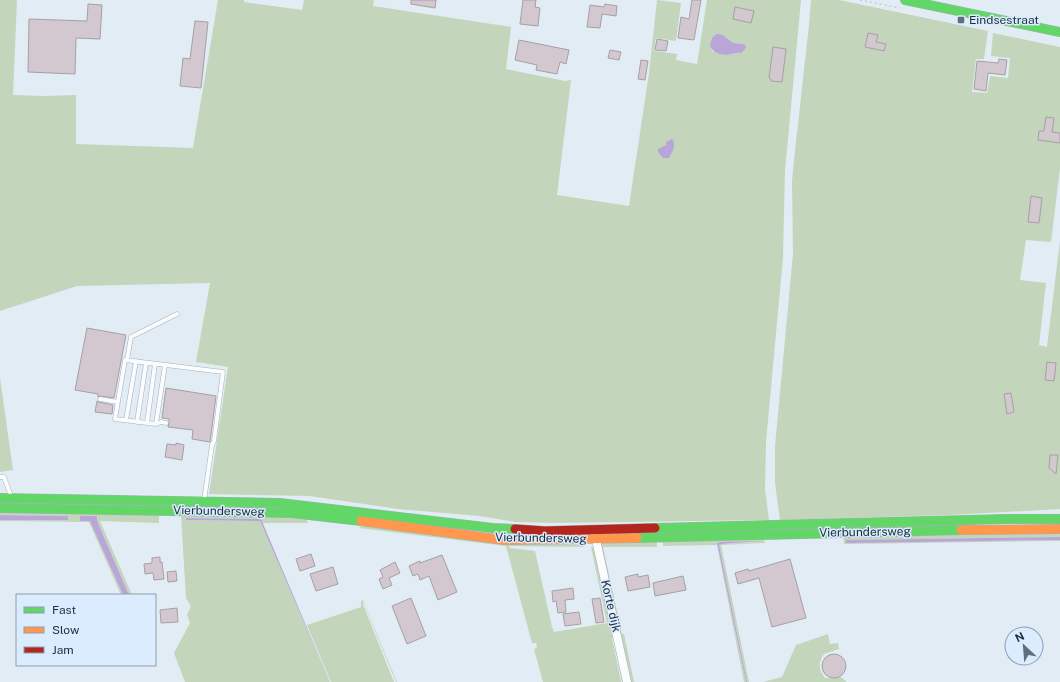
<svg xmlns="http://www.w3.org/2000/svg" width="1060" height="682" font-family="'Public Sans',sans-serif">
	<style>
		.green { fill: #c3d5ba; fill-rule: evenodd }
		.water { fill: #baa5d8 }
		.building { fill: #d3c8cf; stroke: #a5a0a5 }
		.lines { fill: none; stroke-linecap: round; stroke-linejoin: round }
		.lane-casing { stroke: #a4b0bb; stroke-width: 5 }
		.street-casing { stroke: #a4b0bb; stroke-width: 9 }
		.fast-casing { stroke: #a4b0bb; stroke-width: 10 }
		.slow-casing { stroke: #a4b0bb; stroke-width: 10 }
		.jam-casing { stroke: #a4b0bb; stroke-width: 10 }
		.path { stroke: #c7cbd0; stroke-width: 1.5; stroke-dasharray: 2 3; stroke-linecap: butt }
		.lane { stroke: #fbfcfe; stroke-width: 4 }
		.street { stroke: #fbfcfe; stroke-width: 8 }
		.fast { stroke: #63d668; stroke-width: 9 }
		.slow { stroke: #ff974d; stroke-width: 9 }
		.jam { stroke: #b3261e; stroke-width: 9 }
		.poi-dot { fill: #616f7d; stroke: #daecfd; stroke-width: 1.5 }
		.labels { text-anchor: middle; dominant-baseline: central; stroke-width: 3; stroke-linejoin: round; paint-order: stroke }
		.poi-label { font-size: 12px; fill: #1b2c3c; stroke: #daecfd; text-anchor: start }
		.street-label { font-size: 12px; fill: #1b2c3c; stroke: #daecfd }
	</style>
	<rect width="100%" height="100%" fill="#e2ecf5"/>
	<path class="green" d="M0,0H17L13,95L44,96L76,95V144L193,148L218,0H244V2L302,10L304,0H374L373,6L511,27L506,69L565,81L571,80L557,195L629,206L649,73L657,0L681,3L676,41L656,38L654,51L677,54L676,60L697,64L707,0H801L785,171L783,257L766,442L765,489L769,520L554,523L516,522L479,516L398,509L310,496L209,494L228,367L196,362L210,283L77,286L0,311ZM723,35L733,43L744,44C733,58 728,56 712,51L710,46Z
		M811,0H839L988,31L984,59H976L972,92L987,93L990,76L1008,78L1010,58L991,56L993,33L1060,47V168L1051,242L1026,240L1020,280L1046,283L1039,345L1047,347L1060,241V509L950,515L780,520L775,483V446L793,254L792,181L795,151L809,25Z
		M0,378L13,470L0,472Z
		M0,511L159,513V523L100,521L132,595H129L98,523V517L80,520H90L123,595H121L89,522L0,521V520H68V516L0,515Z
		M181,515L305,516L308,523H262L260,519L186,518V520L260,521L330,682H185L174,653L190,623L187,615L191,606L186,598Z
		M364,523L581,542L584,547L509,546L510,548L535,551L552,627L554,632L607,623L591,547H595L625,682H622L613,637L612,638L621,682H543L534,649L537,648L536,643H532L506,546L359,528Z
		M1060,531V537L847,540L846,542L1060,540V541L844,544L843,535Z
		M763,537L765,543L721,545L749,682H747L719,545L721,544L761,542L717,543L746,682H744L717,545L663,546V540Z
		M657,540V547H603L622,634H624L634,682H629L599,542Z
		M363,600L364,603L397,682H396L364,604L362,602L394,682H331L307,625L361,607V601Z
		M828,634L830,644L838,643L839,649L824,654C818,663 818,669 825,678H835L841,677L847,682H763L782,677L796,645Z"/>
	<path class="water" d="M718,34L723,35L733,43L744,44L746,46L745,49L741,53C735,52 732,55 727,55C720,55 712,52 710,46C711,41 712,35 718,34Z
		M672,139C677,145 672,152 669,158H663L658,152V149L666,145V142Z
		M0,515L68,516V520H0Z
		M80,516H97L98,523L129,595H123L90,521H80Z
		M186,518L261,519L330,682L260,521L186,520Z
		M1060,537V540L846,543V540Z
		M761,541L721,544L719,545L747,682H746L717,543L722,542Z"/>
	<path class="building" d="M411,0H436L435,8L411,4Z
		M523,0H536L535,7L540,8L538,26L520,24Z
		M692,0H701L694,40L678,38L681,17L689,19Z
		M88,4L102,5L100,39L76,38L75,74L28,72L29,19L87,21Z
		M605,4L617,6L616,16L602,14L600,28L587,27L590,5L604,7Z
		M735,7L754,11L751,23L733,19Z
		M195,21L208,22L201,88L180,86L183,58L190,59Z
		M868,33L878,35L876,42L886,44L884,51L865,47Z
		M657,39L668,41L666,51L655,50Z
		M519,40L569,50L566,64L560,62L557,74L536,70L537,65L515,60Z
		M773,47L786,49L782,82L771,81V79L769,78Z
		M610,50L621,52L619,60L608,58Z
		M999,59L1007,60L1005,75L988,73L986,91L974,89L977,61L998,63Z
		M641,60L648,61L645,80L638,79Z
		M1046,117L1054,118L1052,132L1060,133V143L1038,140L1039,131H1044Z
		M1031,196L1042,198L1039,223L1028,222Z
		M87,328L126,335L114,398L101,396L98,397V394L75,390Z
		M1047,362L1056,363L1054,381L1045,380Z
		M166,388L216,396L210,442L192,439L193,430L168,427L169,423V419L162,418Z
		M1011,393L1014,412L1007,414L1004,394Z
		M97,401L99,402L113,405L112,414L95,412Z
		M176,443L184,445L182,460L165,457L167,444L176,445Z
		M1050,455H1058L1056,474L1049,468Z
		M311,554L315,566L300,571L296,559Z
		M442,555L457,592L438,600L429,576L420,580L418,574L413,576L409,566L420,561V563Z
		M160,557V562H162L164,579L154,580L153,573L145,574L144,564L152,563V558Z
		M790,559L806,618L772,627L759,578L738,584L735,573L748,569L749,571Z
		M395,562L400,573L389,578L392,585L383,589L379,579L383,577L380,570Z
		M333,567L338,584L316,591L310,574Z
		M176,571L177,581L168,582L167,572Z
		M638,574V577L648,575L650,587L628,591L625,577Z
		M683,576L686,590L655,596L653,583Z
		M573,588L574,599L565,600L566,612L558,613L556,601L553,602L552,591Z
		M411,598L426,636L407,644L392,606Z
		M600,598L604,622L596,623L592,599Z
		M177,608L178,622L161,623L160,610Z
		M579,612L581,624L565,626L563,614Z
		M822 666a12 12 0 1 1 24 0a12 12 0 1 1-24 0Z"/>
	<g class="lines">
		<g class="lane-casing">
			<path id="lane" d="M127,360L131,337L177,314
				M100,399L118,402
				M126,420L136,361
				M137,422L146,363
				M147,423L155,364
				M166,423L161,422L156,424L115,419L125,360L223,372L214,441L212,445L204,501
				M156,424L165,365
				M0,477H4L11,496"/>
		</g>
		<g class="street-casing">
			<path id="street" d="M595,535L627,682"/>
		</g>
		<g class="fast-casing">
			<path id="fast" d="M905,0L1060,32
				M0,498L280,503L493,528L515,529
				M0,508L291,513L361,521
				M655,528L1006,519H1060
				M637,538L961,530"/>
		</g>
		<g class="slow-casing">
			<path id="slow" d="M361,521L504,540L637,538
				M961,530L1060,529"/>
		</g>
		<g class="jam-casing">
			<path id="jam" d="M515,529L545,531L655,528"/>
		</g>
		<path class="path" d="M860,0L900,8"/>
		<use href="#lane" class="lane"/>
		<use href="#street" class="street"/>
		<use href="#fast" class="fast"/>
		<use href="#slow" class="slow"/>
		<use href="#jam" class="jam"/>
	</g>
	<rect class="poi-dot" x="957" y="16" width="8" height="8" rx="2"/>
	<g class="labels">
		<g class="poi-label">
			<text x="969" y="20">Eindsestraat</text>
		</g>
		<g class="street-label">
			<text transform="translate(219 511) rotate(1)">Vierbundersweg</text>
			<text transform="translate(865 532) rotate(-1)">Vierbundersweg</text>
			<text transform="translate(541 538) rotate(1)">Vierbundersweg</text>
			<text transform="translate(611 606) rotate(77)">Korte dijk</text>
		</g>
	</g>
	<rect x="16" y="594" width="140" height="72" fill="#daecfd" stroke="#8e9fb0"/>
	<rect x="24" y="607" width="20" height="6" fill="#63d668" stroke="#8e9fb0"/>
	<text x="52" y="614" font-size="12" fill="#1b2c3c">Fast</text>
	<rect x="24" y="627" width="20" height="6" fill="#ff974d" stroke="#8e9fb0"/>
	<text x="52" y="634" font-size="12" fill="#1b2c3c">Slow</text>
	<rect x="24" y="647" width="20" height="6" fill="#b3261e" stroke="#8e9fb0"/>
	<text x="52" y="654" font-size="12" fill="#1b2c3c">Jam</text>
	<g transform="translate(1024 646) rotate(334)"><circle r="19" fill="#daecfd" stroke="#8e9fb0"/>
	<path d="M0-3L7 15L0 10L-7 15Z" fill="#616f7d"/>
	<text y="-6" font-size="11" font-weight="bold" text-anchor="middle" fill="#1b2c3c">N</text>
	</g>
</svg>
